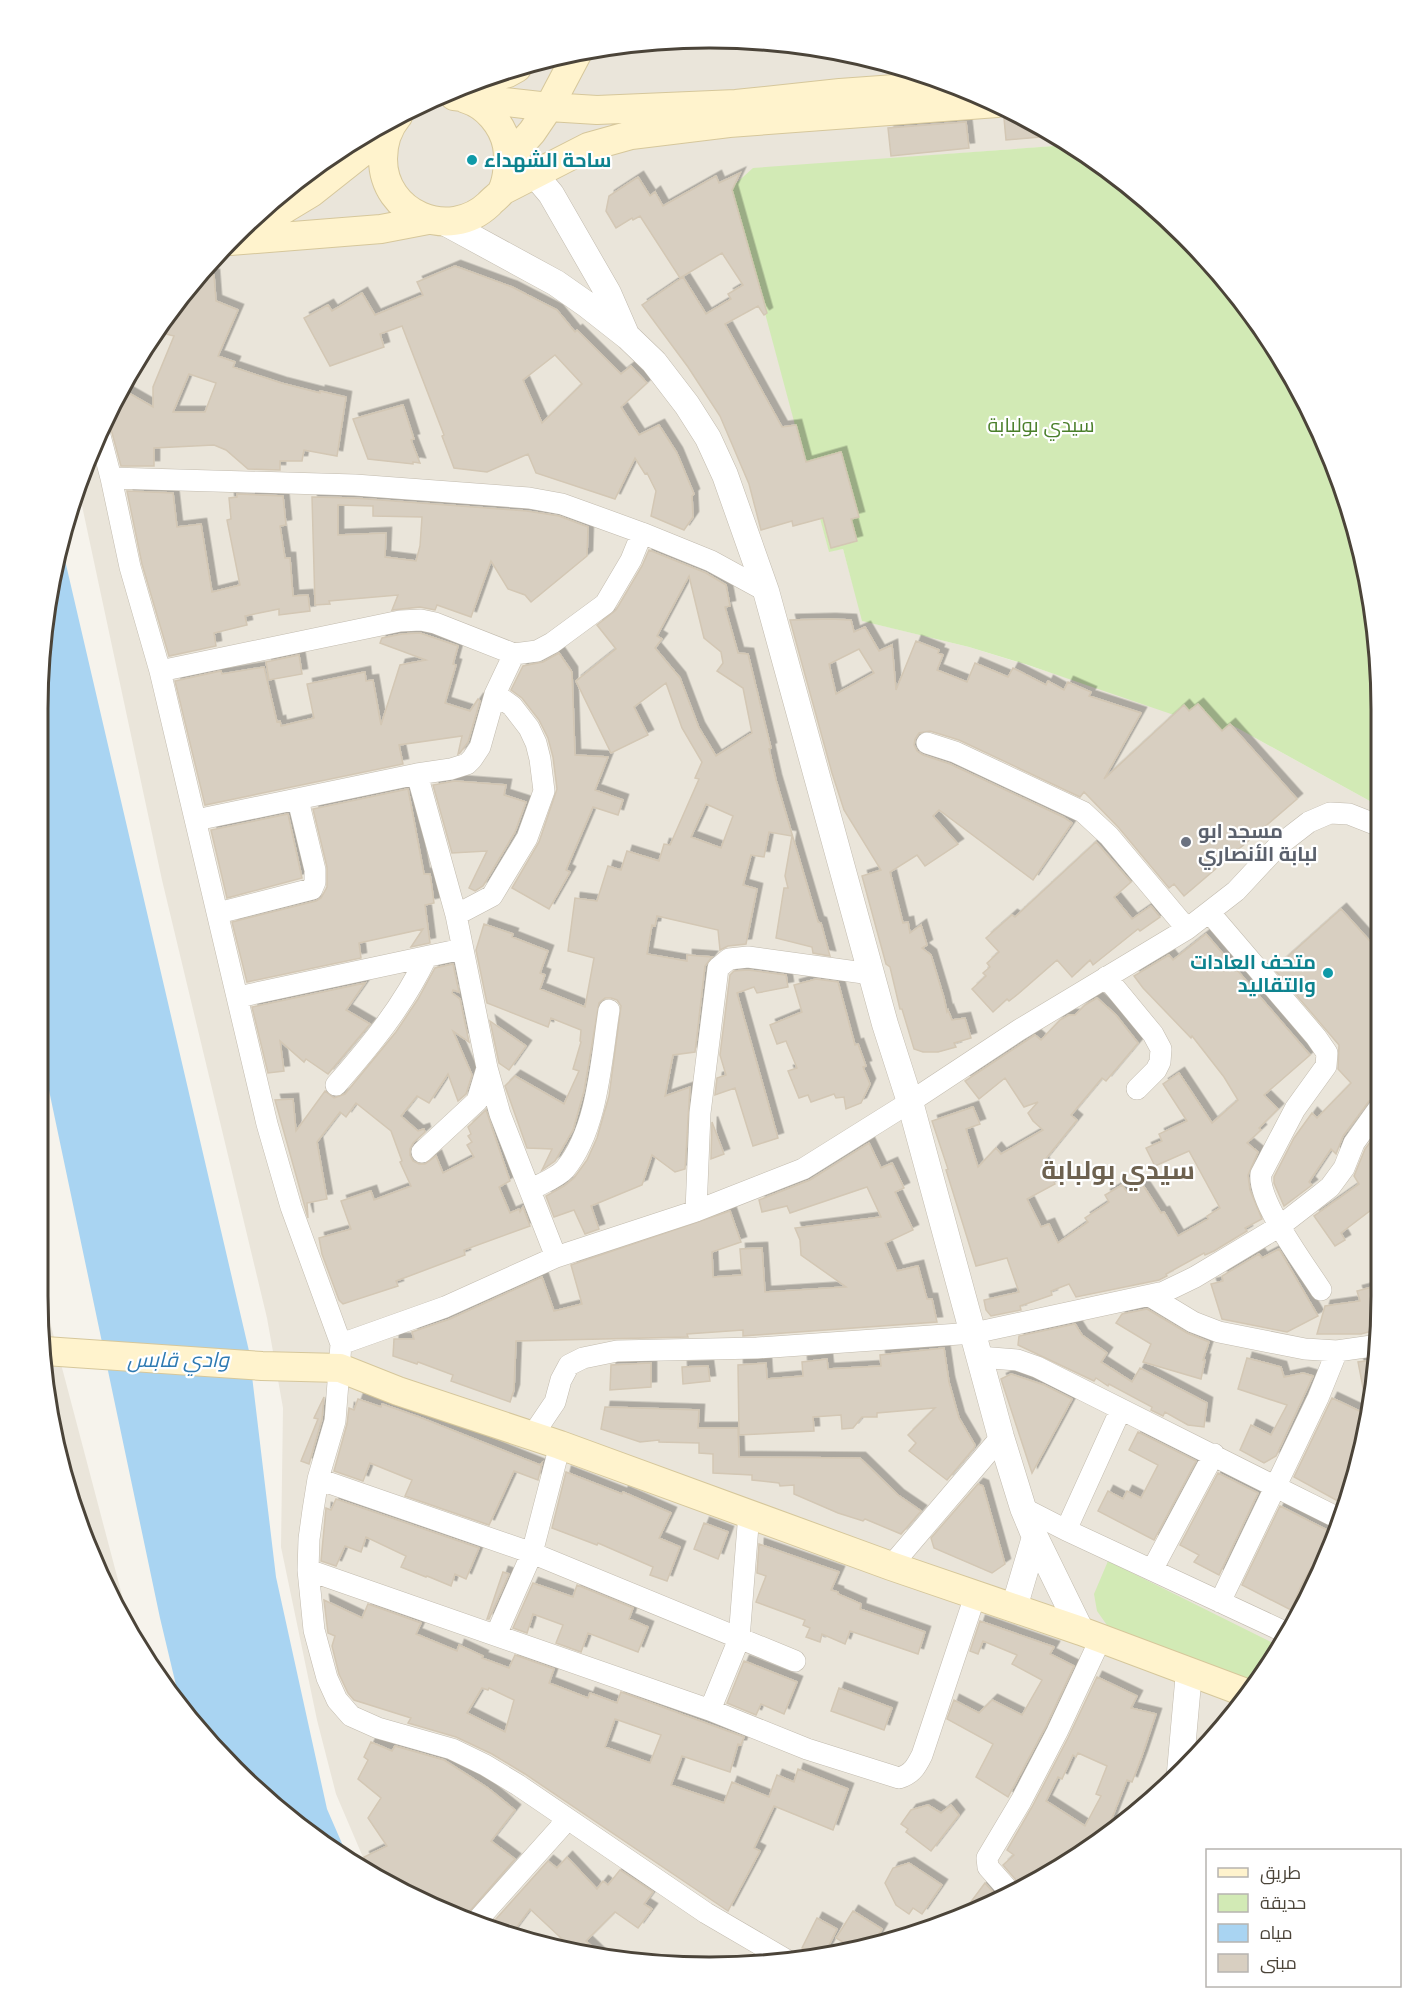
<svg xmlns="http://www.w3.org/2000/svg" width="1419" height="2005" font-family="'Public Sans',Cairo,sans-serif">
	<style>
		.residential { fill: #eae5da }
		.green { fill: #d2eab5 }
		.water { fill: #a9d4f2 }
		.building { fill: #d8cfc1; stroke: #d3c7b4; stroke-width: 1.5; fill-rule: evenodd; filter: url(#shadow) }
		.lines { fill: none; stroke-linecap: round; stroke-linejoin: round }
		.minor-casing { stroke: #c2bbae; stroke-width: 22 }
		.tertiary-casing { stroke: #c2bbae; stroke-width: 27 }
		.secondary-casing { stroke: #d6c79b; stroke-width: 30 }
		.minor { stroke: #fff; stroke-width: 21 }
		.tertiary { stroke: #fff; stroke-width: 26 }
		.secondary { stroke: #fff3cd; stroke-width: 28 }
		.culture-dot { fill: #0f9aa8; stroke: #fff; stroke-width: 2 }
		.worship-dot { fill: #6b7280; stroke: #fff; stroke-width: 2 }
		.labels { text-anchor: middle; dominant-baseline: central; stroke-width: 4.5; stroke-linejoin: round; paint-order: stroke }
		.culture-label { font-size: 20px; font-weight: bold; fill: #0d838f; stroke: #fff; text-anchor: start }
		.park-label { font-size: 20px; fill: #4a7f2a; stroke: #fff }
		.worship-label { font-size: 20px; font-weight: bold; fill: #5b616d; stroke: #fff; text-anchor: start }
		.water-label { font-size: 21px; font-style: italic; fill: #2e7ab2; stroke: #fff }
		.district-label { font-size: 26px; font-weight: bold; fill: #6e6250; stroke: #fff }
		.rim { fill: none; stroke: #4b4439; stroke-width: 3 }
	</style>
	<defs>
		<filter id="shadow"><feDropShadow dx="5.5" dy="-5.5" stdDeviation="0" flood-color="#0004"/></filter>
	</defs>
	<rect width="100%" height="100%" fill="#f6f3ec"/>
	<path class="residential" d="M754,39L884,60L1007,107L1068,145L860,161L763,303L829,551L843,549L863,621L969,647L1078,681L1184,705L1198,704L1221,731L1230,724L1377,805L1380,1339L1359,1470L1312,1593L1242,1705L1152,1801L1083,1854L967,1916L797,1962H621L494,1932L413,1898L368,1869L336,1794L317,1720L281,1547L283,1408L267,1318L162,880L78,487L89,453L128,373L204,267L267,204L374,127L494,73L622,43Z
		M38,1284L51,1326L123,1599L110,1592L89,1553L60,1470Z"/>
	<path class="green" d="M1068,145L1119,177L1215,267L1312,413L1359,535L1376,621L1377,805L1230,724L1222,731L1198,704L1189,711L1184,705L1174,715L1025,664L969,647L862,621L843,549L829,552L732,190L734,185L753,168Z
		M1108,1561L1279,1646L1257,1682L1200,1663L1109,1628L1097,1611L1094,1594Z"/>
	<path class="water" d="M61,543L249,1351L276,1577L327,1809L347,1855L266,1801L180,1702L160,1618L38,1038V709L50,578Z"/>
	<path class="building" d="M1018,114L1046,131L1053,136L1006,140L1004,118L1008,115Z
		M966,122L969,148L891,156L888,128Z
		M740,173L732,190L767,313L764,315L758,306L725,324L782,427L796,425L806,462L841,452L859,517L851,519L857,541L831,548L823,518L793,526L792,521L761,530L749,484L720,416L688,367L642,305L683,277L706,314L731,299L728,294L743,285L722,253L680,278L640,216L633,220L632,218L616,228L606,211L609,196L638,177L650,196L655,192L663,206L716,176L719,183Z
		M210,260L211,275H214L216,301L238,310L218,356L235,362L233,367L281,383L320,393V391L346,397L337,456L304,450L302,461H280V470L248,469L226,450L214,445L154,448V466H121L111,429L104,421L120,388L153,407V387L174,336L166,334L180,300ZM189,374L216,383L205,412H173Z
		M455,266L512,287L557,310L575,332L577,330L621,374L631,366L647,383L621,407L639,435L659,425L677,453L694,494L692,496L693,517L684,530L651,516L656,491L647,473L645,474L635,458L615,499L536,473L528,454L487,472L454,468L442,436L444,435L402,326L380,334L384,347L330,366L304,318L328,305L332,311L362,293L375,315L423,295L417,282ZM555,355L582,384L542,423L523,380Z
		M403,405L414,439L411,440L420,463L413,462V464L368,459L353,419Z
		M127,491L173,493L177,527L201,524L212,592L240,585L227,520L231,519L229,498L237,497V494L283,496L286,525L280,526L285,558H290L293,596L308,595L310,611L279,615V609L245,616L247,625L214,633L216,646L169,656L142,564Z
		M312,497L354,498L527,511L559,516L588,527L587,556L531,602L525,595L508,589L491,561L471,617L437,605L435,610L420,607L392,610L398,595L329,601L330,604L315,605ZM338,505L373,506V516L422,517L420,546L416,561L385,557L386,533L338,535Z
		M649,550L706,573L726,585L730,606L725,607L738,653L748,654L771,748L769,749L776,780L818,922L821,923L830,956L813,953L812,947L776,938L784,888H788L785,876L792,836L769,832L764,857L751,855L743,885L757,889L746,944L728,946L720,950L718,930L657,916L655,926L652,925L647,954L687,961V955L712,957L705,966L695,1052L673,1055L665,1096L690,1087L685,1169L675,1172L652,1155L642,1185L591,1206L599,1229L585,1234L574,1210L554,1217L546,1196L564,1186L574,1178L587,1160L597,1138L609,1096L621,1006L617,1000L611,998H605L599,1003L584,1091L573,1130L555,1161L542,1170L552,1149L527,1148L505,1086L515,1076L564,1104L579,1071L573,1069L581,1042L580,1041L581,1030L551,1018L548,1027L487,1003L476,950L484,924L513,934L512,937L548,951L540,973L545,975L540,989L585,1007L594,958L568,951L575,898L597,901L608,866L621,870L627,851L659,861L664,844L670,845L699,779L695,778L702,762L682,728L666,683L634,707L648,735L611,753L576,681L616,649L597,625L616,610L642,566ZM689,576L704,638L721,652L723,663L717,671L743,688L752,733L716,756L699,728L680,678L655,648L662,639L657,636ZM706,804L733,816L721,848L691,837Z
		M830,619L851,620L854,632L865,627L879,651L892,645L896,690L916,641L939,650L938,653L943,655L937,670L967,682L975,663L1008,677L1013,668L1046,685L1048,681L1064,690L1068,682L1091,692L1089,696L1141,713L1104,779L1184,705L1189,711L1198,704L1222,731L1230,724L1297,799L1184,896L1174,884L1169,888L1119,828L1084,792L1080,797L959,740L930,731L919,733L915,739L914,745L917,751L923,755L950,764L1063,817L1072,823L1033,880L939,810L933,816L958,844L925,866L917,855L890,872L903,923L908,922L910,933L921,925L927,945L922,948L931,955L944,998L947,1012L948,1010L952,1020L965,1018L971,1038L954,1043L956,1047L938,1052H923L914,1049L902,1009H900L890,967L886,964L862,876L881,870L844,810L832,773L790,620ZM859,649L874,673L836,694L829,664Z
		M420,633L458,646L453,664L456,665L445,703L470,711L478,699L480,701L468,742L460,753L458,754L462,736L399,745L403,764L205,805L175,681L221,671L222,674L264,667L277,722L280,721L281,726L314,718L307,684L365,672L366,681L373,680L381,725L400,665L426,660L380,643L382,638L402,634Z
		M559,653L572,672L575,755L608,757L595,790L623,800L618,815L593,807L566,870L570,872L549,909L512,888L539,842L557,789L553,757L548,738L539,720L522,698L511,690L523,666L543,662Z
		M299,655L302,674L269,680L266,662Z
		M455,781L506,785L504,795L526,802L515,832L483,886L475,891L469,888L487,851L452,853L433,785Z
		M408,789L424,874H430L434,903L425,905L430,943L411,947L423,929L359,943L361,958L247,982L232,922L316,901L321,898L327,887V867L313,809Z
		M288,814L302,878L227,898L211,830Z
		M1096,842L1131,882L1114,897L1132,919L1151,906L1160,917L1140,931L1138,929L1093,965L1090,960L1072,977L1057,960L1018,994L1009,1001L1007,999L993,1012L972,989L986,976L983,973L990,967L987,963L999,952L986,938L1012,915L1015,917Z
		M1341,909L1378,950L1379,1096L1369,1101L1343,1136L1336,1154L1331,1149L1309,1182L1312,1185L1284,1206L1274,1183V1177L1294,1138L1312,1113L1317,1118L1351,1083L1338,1069L1339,1045L1274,969Z
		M1206,934L1310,1055L1264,1095L1278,1109L1259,1128L1261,1130L1247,1143L1258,1152L1248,1175L1250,1190L1262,1219L1245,1228L1247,1231L1214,1251L1205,1255L1204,1253L1166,1274L1167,1276L1159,1280L1076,1297L1069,1284L1051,1291L1052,1295L1020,1306L1021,1310L991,1316L986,1310L984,1300L1019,1292L1007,1258L976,1266L946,1170L948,1169L932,1121L973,1107L980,1124L966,1129L978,1167L996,1148L1001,1154L1043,1130L1033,1121L1028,1113L1038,1102L1024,1107L1005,1078L979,1099L965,1081L1035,1035L1041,1040L1060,1020L1069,1015H1075L1085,1005L1097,998L1116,1015L1138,1043L1106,1081L1102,1078L1071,1115L1077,1120L1043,1162L1055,1184L1027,1199L1041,1227L1049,1224L1058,1243L1088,1222L1085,1218L1109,1202L1105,1195L1122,1185L1127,1192L1141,1182L1161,1213L1164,1212L1178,1236L1208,1219L1207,1216L1220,1208L1189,1151L1155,1166L1146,1148L1162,1141L1159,1134L1187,1121L1163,1084L1179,1073L1212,1123L1238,1100L1224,1077L1192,1036L1191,1038L1143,988L1134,976L1169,955L1173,960Z
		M453,964L459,992L453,990L452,993L460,999L469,1042L453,1031L472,1075L466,1094L458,1101L448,1074L429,1103L417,1096L401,1116L418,1131L424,1129L425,1132L413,1143L410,1149V1155L413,1161L419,1164H425L436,1156L443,1173L474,1157L467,1145L472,1142L468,1136L471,1134L468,1127L486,1110L510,1181L499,1187L510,1213L519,1209L520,1212L523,1207L530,1226L464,1250L465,1255L396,1281L398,1286L343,1304L339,1300L322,1254L319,1238L351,1229L341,1201L371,1191L374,1200L411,1186L400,1162L402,1161L391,1131L356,1103L346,1117L340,1112L317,1142L327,1199L307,1203L308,1218L275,1100L293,1099L296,1131L325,1091L334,1098L345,1094L396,1032L418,999L435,968Z
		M748,970L786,975L788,987L757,993L754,987L737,993L778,1138L753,1146L735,1088L715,1095L717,1078L726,1075L720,1055L730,975L734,971Z
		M816,979L838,982L855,1045L858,1044L866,1066L863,1067L870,1084L861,1103L846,1109L844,1097L836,1098L834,1094L811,1102L808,1095L799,1098L788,1071L797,1068L786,1041L777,1044L770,1025L802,1012L794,985Z
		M365,983L346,1010L370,1024L328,1074L306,1059L304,1062L280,1041L284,1071L268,1073L252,1007Z
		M490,1021L526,1046L509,1070L499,1063Z
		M712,1122L724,1154L711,1159Z
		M1379,1130V1204L1341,1233L1345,1240L1335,1246L1314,1216L1359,1184L1354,1176L1365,1149Z
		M869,1143L881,1168L892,1163L904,1188L895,1192L913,1230L885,1243L897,1271L918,1266L927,1299H932L937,1322L756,1335L743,1336V1330L687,1334L688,1337L516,1341L514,1390L510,1402L451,1381L453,1375L418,1362L417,1364L393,1356L394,1339H414L412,1332L450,1319L542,1277L554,1311L582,1304L571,1265L730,1211L741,1242L712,1252L713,1277L742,1275L740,1249L762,1248L765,1292L846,1287L801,1255L800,1240L795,1228L881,1217L867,1187L790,1213L787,1206L762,1212L759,1200L810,1180Z
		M1279,1249L1318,1316L1287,1332L1222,1319L1211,1284L1223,1281L1222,1276L1259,1254L1262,1258Z
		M1380,1285V1329L1361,1334H1317L1325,1306L1360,1301L1357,1291Z
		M1147,1309L1187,1333L1209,1342L1203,1360H1205L1201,1379L1143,1362L1151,1344L1116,1323L1122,1314Z
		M1075,1324L1082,1335L1107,1353L1101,1362L1132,1382L1140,1368L1207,1403L1204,1427L1188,1425L1165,1412L1163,1416L1151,1410L1152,1407L1109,1384L1108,1386L1096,1378L1094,1381L1018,1345L1019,1336Z
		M944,1348L949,1382L959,1418L975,1445L974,1448L947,1480L909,1451L916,1443L908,1435L935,1408L877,1413V1417H862L853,1428L842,1429L841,1415L813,1417L814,1431L739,1435L738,1365L766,1363L767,1379L803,1376L802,1362L827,1359L828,1369L881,1366L880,1355Z
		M1247,1358L1281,1367L1284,1377L1303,1373L1313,1376L1276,1456L1264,1463L1240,1450L1251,1425L1271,1435L1287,1405L1238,1389Z
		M1373,1360L1375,1371L1369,1408H1367L1358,1362Z
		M651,1363V1387L610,1390L611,1365Z
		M708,1366L710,1381L683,1384L682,1367Z
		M1011,1374L1044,1385L1072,1399L1032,1473L1001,1379Z
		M324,1397L322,1419L309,1464L301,1461L318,1419L314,1418Z
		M1332,1398L1368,1415L1359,1470L1345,1505L1294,1477Z
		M358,1399L381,1407L382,1404L419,1417L540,1465L542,1463L538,1480L514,1471L489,1525L405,1496L412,1480L370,1463L363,1481L334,1471L347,1424L349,1408L354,1410Z
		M605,1407L699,1410L698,1428H738L739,1457L860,1458L898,1495L921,1511L901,1534L865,1519L863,1521L838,1513L794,1494V1485L780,1486L779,1483L752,1480V1475L713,1473V1454L699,1453V1443L659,1442V1440L640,1442L601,1429Z
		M1138,1432L1196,1461L1154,1540L1098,1511L1108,1491L1123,1499L1127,1491L1141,1498L1158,1465L1129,1450Z
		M566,1472L622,1494L623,1492L671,1513L659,1538L680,1547L667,1581L650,1575L653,1567L598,1543L597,1545L552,1528Z
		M1218,1473L1258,1493L1219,1575L1194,1562L1199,1555L1180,1545Z
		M978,1484L983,1486L1005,1564L992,1573L934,1548L931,1538Z
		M336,1499L479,1548L466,1579L455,1574L451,1586L427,1576L426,1577L401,1567L406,1556L366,1537L361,1552L345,1546L336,1566L321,1561L326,1508L331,1510Z
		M1280,1506L1331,1532L1301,1586L1291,1610L1242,1585Z
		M704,1523L728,1532L718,1559L694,1549Z
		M759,1544L839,1572L831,1590L838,1592V1594L861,1604L860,1609L925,1632L918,1654L850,1631L845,1644L822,1634L820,1642L806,1637L810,1628L803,1625L805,1620L756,1602L766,1576L757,1573Z
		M503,1572L509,1574L489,1619H487Z
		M533,1583L573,1597L577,1585L633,1608L629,1619L648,1627L638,1652L588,1633L581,1652L556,1643L563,1625L533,1614L527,1633L513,1628Z
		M324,1600L362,1618L368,1604L421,1623L416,1634L457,1651L459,1645L483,1656L482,1658L509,1668L515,1655L554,1669L549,1683L588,1698L590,1693L617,1703L621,1692L744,1737L741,1745L738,1744L730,1772L682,1756L671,1785L724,1803L732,1782L769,1797L777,1775L794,1782L798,1769L848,1789L833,1830L774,1806L754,1848L760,1851L728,1911L525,1774L492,1754L456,1737L408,1723L411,1718L354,1700L348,1693L339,1674L332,1646L335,1636L328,1633ZM482,1688L488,1690L489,1688L514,1700L505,1732L467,1713ZM615,1719L661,1735L650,1763L605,1747Z
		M980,1621L1054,1647L1050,1654L1074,1666L1046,1726L1008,1797L976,1777L993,1744L947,1719L954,1700L979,1713L992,1700L1022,1715L1042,1680L1012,1664L1017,1655L983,1641L978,1654L970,1651Z
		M744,1661L797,1682L784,1714L761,1704L756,1715L727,1703Z
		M1097,1677L1137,1696L1131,1708L1156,1714L1142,1756L1132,1782L1127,1780L1106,1833L1103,1831L1097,1844L1083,1854L1022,1887L1003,1865L1014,1855L1007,1850L1032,1807L1068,1738ZM1078,1753L1107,1766L1096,1794L1101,1796L1085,1826L1046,1801L1058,1777L1062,1779L1073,1755L1076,1757Z
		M839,1688L892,1708L884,1730L831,1711Z
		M371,1742L392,1751L395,1746L444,1760L488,1788L515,1810L491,1841L515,1859L463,1919L413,1898L370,1870L364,1857L387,1846L368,1818L381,1798L358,1779L368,1760L364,1757Z
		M928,1805L941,1813L951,1805L959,1815L931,1851L906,1832L908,1829L901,1824L911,1810Z
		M567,1857L597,1889L603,1881L608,1885L620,1870L653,1892L644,1904L652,1909L638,1928L615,1912L586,1941L604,1958L575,1951L530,1909L510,1936L487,1929L548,1861L557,1868Z
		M909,1863L942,1885L922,1914L913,1908L909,1914L896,1905L885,1883L893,1868Z
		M985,1883L999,1899L967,1916L958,1919Z
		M853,1911L882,1929L875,1941L851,1947L836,1938Z
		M817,1918L837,1929L824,1955L818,1956L802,1948Z"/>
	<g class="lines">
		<g class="minor-casing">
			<path id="minor" d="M99,432L111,478L130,567L160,671L267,1124L291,1207L341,1344
				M111,478L355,485L529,498L562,504L642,533L711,561L766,591
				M160,671L400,621L421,620L435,623L514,654L537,651L552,643L605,604L631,560L642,533
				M927,743L955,752L1083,812L1109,836L1187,929
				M417,774L456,915L487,1068L500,1114L556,1257
				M196,820L417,774L451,769L467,764L472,759L480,747L495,694L514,654
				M1209,912L1316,1037L1327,1053L1326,1066L1295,1109L1261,1174C1257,1201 1305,1265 1321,1290
				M218,913L312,889L315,882V870L298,800
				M456,915L492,896L527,838L544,791L540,759L536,743L529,728L512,706L495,694
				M1106,977L1153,1034L1161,1049L1160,1062L1156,1070L1137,1089
				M238,997L462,949
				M336,1085C371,1045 403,1006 426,958
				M422,1152L477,1101L487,1068
				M530,1190C540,1184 557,1178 565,1169C598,1129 601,1060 609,1010
				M696,1211L700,1113L718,968L729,959L748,957L871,974
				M1150,1296L1193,1322L1219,1332L1305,1349L1337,1351L1379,1345
				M979,1357L1017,1360L1037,1367L1340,1519
				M532,1436L555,1402L561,1380L569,1365L583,1358L617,1351L757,1348L974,1333L1164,1292L1195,1277L1280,1226L1320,1195L1330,1187L1344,1168L1354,1143L1379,1108
				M318,1479L532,1553L795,1661
				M1023,1508L1066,1530L1287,1633
				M1066,1530L1121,1409
				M891,1566L1001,1437
				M308,1570L710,1710L807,1749L899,1778C912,1774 916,1767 922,1755L975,1596
				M1152,1570L1214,1454
				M1311,1595L1313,1591
				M1220,1602L1318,1398L1337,1351
				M496,1635L532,1553L560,1445
				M710,1710L739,1639L749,1513
				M1011,1893L988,1867L987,1858L1021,1801L1057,1732L1100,1640
				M474,1924L568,1819
				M790,1962L706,1913L518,1785L485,1765L452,1749L378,1728L351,1716L337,1700L327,1678L314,1630L308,1570L309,1539L313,1510L318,1479L335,1421L341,1344L445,1307L556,1257L696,1211L803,1169L910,1102L1019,1030L1187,929L1236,891L1278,846L1309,822L1330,813L1349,814L1377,825"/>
		</g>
		<g class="tertiary-casing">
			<path id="tertiary" d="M519,165L535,175L551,194L608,293L625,332
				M444,222L556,283L586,304L628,337L654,362L687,405L708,438L725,475L766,591L885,1024L910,1102L1001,1437L1023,1508L1035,1537L1081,1631
				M1014,1608L1035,1537
				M1180,1772L1189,1672"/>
		</g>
		<g class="secondary-casing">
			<path id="secondary" d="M462,87L508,73L517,68
				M454,96L549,107L597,110L736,104L840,93L950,85
				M398,116C388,128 383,144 383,159C383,214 449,242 489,204C492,200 500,195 502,191C508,179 509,158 507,146C503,125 486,105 466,99
				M509,158L532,132L549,107L577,54
				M502,191L588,147L631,135L729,123L997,103
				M238,237L311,193L388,132
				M230,241L381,229L428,220
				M45,1351L262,1366L340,1368L398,1391L560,1445L891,1566L1081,1631L1249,1694"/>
		</g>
		<use href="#minor" class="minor"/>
		<use href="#tertiary" class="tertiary"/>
		<use href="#secondary" class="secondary"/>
	</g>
	<g class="culture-dot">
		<circle cx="472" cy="160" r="6"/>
		<circle cx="1328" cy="973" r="6"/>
	</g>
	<circle class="worship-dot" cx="1186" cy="842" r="6"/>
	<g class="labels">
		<g class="culture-label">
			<text x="484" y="160">ساحة الشهداء</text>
			<text x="1316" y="962" text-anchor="end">متحف العادات<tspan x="1316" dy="23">والتقاليد</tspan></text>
		</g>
		<g class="park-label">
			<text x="1041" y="425">سيدي بولبابة</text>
		</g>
		<g class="worship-label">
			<text x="1198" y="831">مسجد ابو<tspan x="1198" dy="23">لبابة الأنصاري</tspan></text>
		</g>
		<g class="water-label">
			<text x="178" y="1359">وادي قابس</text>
		</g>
		<g class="district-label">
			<text x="1118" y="1169">سيدي بولبابة</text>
		</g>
	</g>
	<path d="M0 0H1419V2005H0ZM709 48H710A661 661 0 0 1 1371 709V1296A661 661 0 0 1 710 1957H709A661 661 0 0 1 48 1296V709A661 661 0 0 1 709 48Z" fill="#fff" fill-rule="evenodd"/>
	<path class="rim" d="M709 48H710A661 661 0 0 1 1371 709V1296A661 661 0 0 1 710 1957H709A661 661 0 0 1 48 1296V709A661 661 0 0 1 709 48Z"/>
	<rect x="1206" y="1849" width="195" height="138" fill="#ffffff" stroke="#b7b4b0" stroke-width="1.5"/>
	<rect x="1218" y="1868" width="30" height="9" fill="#fff3cd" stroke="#b7b4b0" stroke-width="1.5"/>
	<text x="1260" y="1879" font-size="18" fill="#4b4439">طريق</text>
	<rect x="1218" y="1894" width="30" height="18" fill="#d2eab5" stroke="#b7b4b0" stroke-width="1.5"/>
	<text x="1260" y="1909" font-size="18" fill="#4b4439">حديقة</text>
	<rect x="1218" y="1924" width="30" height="18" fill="#a9d4f2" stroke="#b7b4b0" stroke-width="1.5"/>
	<text x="1260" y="1939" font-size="18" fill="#4b4439">مياه</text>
	<rect x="1218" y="1954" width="30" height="18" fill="#d8cfc1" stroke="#b7b4b0" stroke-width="1.5"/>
	<text x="1260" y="1969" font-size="18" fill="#4b4439">مبنى</text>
</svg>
